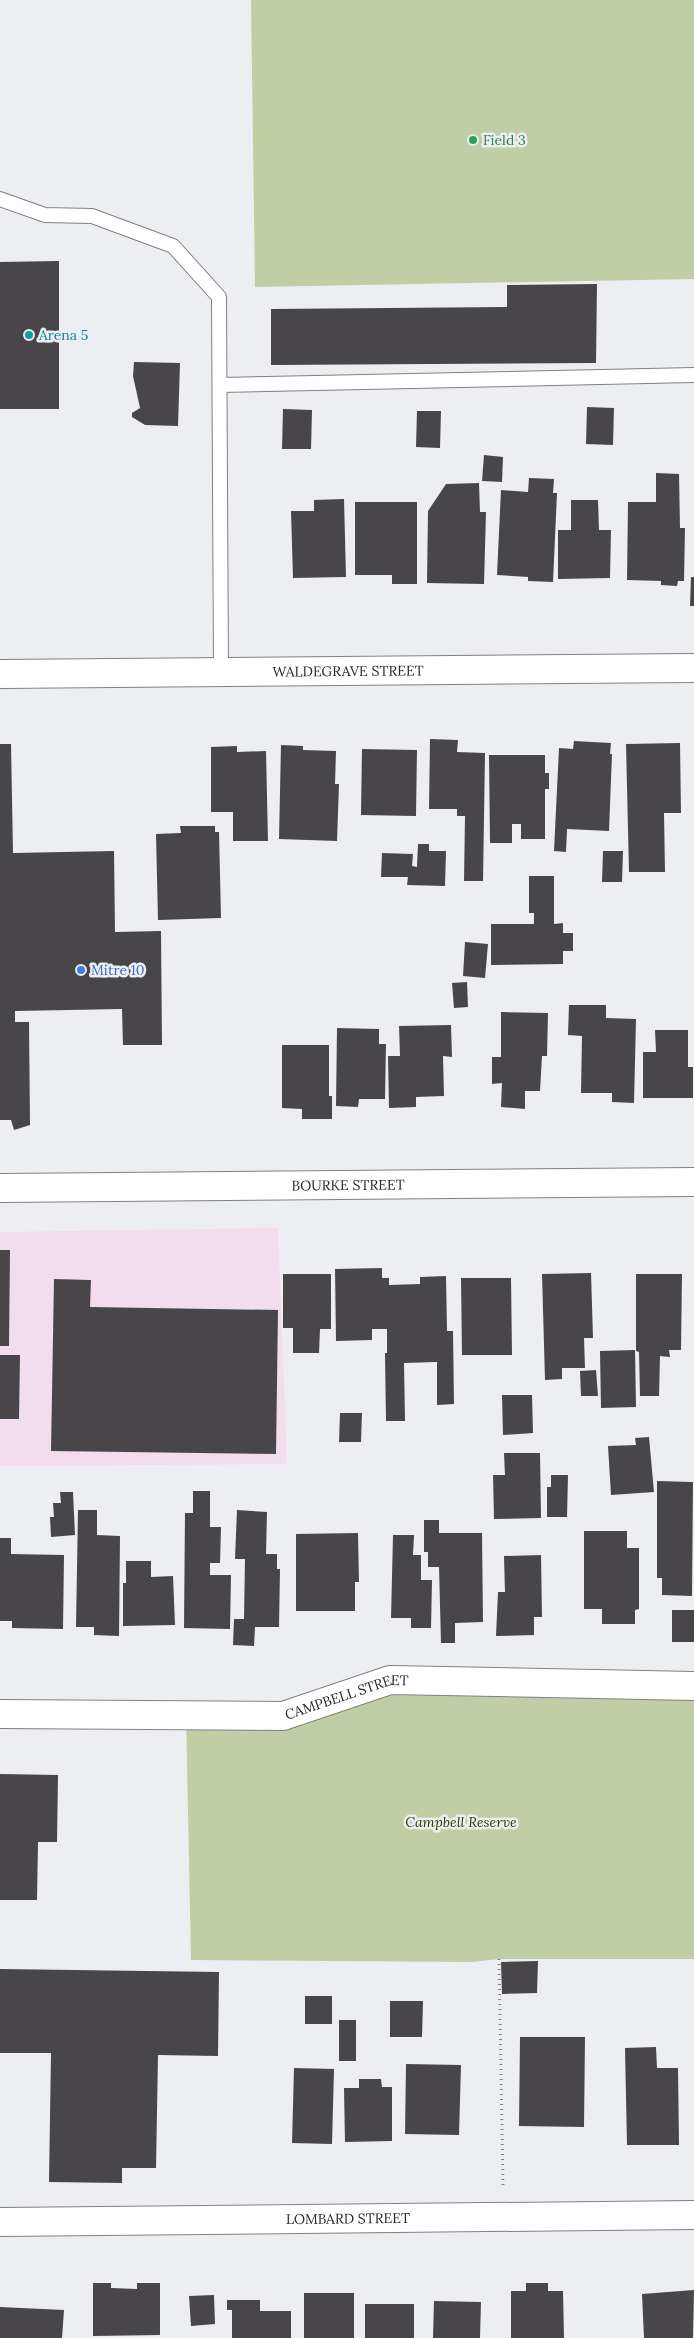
<svg xmlns="http://www.w3.org/2000/svg" width="694" height="2338" font-family="Lora,serif">
	<style>
		.commercial { fill: #f2ddec }
		.green { fill: #c1cea5 }
		.building { fill: #484648 }
		.lines { fill: none; stroke-linecap: round; stroke-linejoin: round }
		.lane-casing { stroke: #808083; stroke-width: 16 }
		.street-casing { stroke: #808083; stroke-width: 30 }
		.secondary-casing { stroke: #808083; stroke-width: 30 }
		.path { stroke: #808182; stroke-width: 3; stroke-dasharray: 1 4; stroke-linecap: butt }
		.lane { stroke: #fff; stroke-width: 14 }
		.street { stroke: #fff; stroke-width: 28 }
		.secondary { stroke: #fff; stroke-width: 28 }
		.leisure-dot { fill: #2e9e5b; stroke: #edeef1; stroke-width: 2 }
		.culture-dot { fill: #0f9aa8; stroke: #edeef1; stroke-width: 2 }
		.shop-dot { fill: #3f7fe0; stroke: #edeef1; stroke-width: 2 }
		.labels { text-anchor: middle; dominant-baseline: central; stroke-width: 5; stroke-linejoin: round; paint-order: stroke }
		.leisure-label { font-size: 14px; fill: #27864d; stroke: #edeef1; text-anchor: start }
		.culture-label { font-size: 14px; fill: #0d838f; stroke: #edeef1; text-anchor: start }
		.street-label { font-size: 14px; fill: #262728; stroke: #edeef1 }
		.shop-label { font-size: 14px; fill: #366cbe; stroke: #edeef1; text-anchor: start }
		.park-label { font-size: 14px; font-style: italic; fill: #313e00; stroke: #edeef1 }
	</style>
	<rect width="100%" height="100%" fill="#edeef1"/>
	<path class="commercial" d="M278,1228L287,1464L0,1466V1232Z"/>
	<path class="green" d="M251,0H694V279L255,287Z
		M390,1680L694,1686V1959H499L472,1962L191,1960L186,1714L283,1716Z"/>
	<path class="building" d="M59,261V409H0V262Z
		M597,284L596,363L271,365V309L507,307V285Z
		M134,362L180,363L178,426L145,425L132,417V413L140,408L133,376Z
		M587,407L614,408L613,445L586,444Z
		M283,409L312,410L311,449H282Z
		M417,411H441L440,448L416,447Z
		M484,455L503,457L502,482L482,481Z
		M656,473L679,474L680,528H685L684,581H678L677,586L661,585V581L627,580L628,502H656Z
		M529,478L554,479L553,493H557L553,582L528,581V577L497,575L501,490L528,492Z
		M479,483L480,512H486L484,584L427,583L428,511L446,484Z
		M344,499L346,577L293,578L291,511H314V500Z
		M571,500H598L599,530H611L610,578L558,579V530H571Z
		M355,502H417V584H392V575H355Z
		M691,577H694V606H690Z
		M430,739L458,740L457,752L485,753L483,881H464L465,816H457V809H429Z
		M574,741L611,743L610,754H612L609,831L567,829L566,852L554,851L559,748L573,749Z
		M680,743L681,813H664L665,872H629L626,744Z
		M0,744H11L13,853L114,851L115,932L161,931L162,1045H123L122,1009L15,1011V1022H29L30,1125L14,1130L11,1120H0Z
		M281,745L303,746V750L336,751L335,784H339L337,841L279,839Z
		M237,746V752L266,751L268,841H233V812H211V747Z
		M362,749L417,750L416,816L361,815Z
		M489,755H545V773H549V789H545V839H521V824H512V843H490Z
		M180,826H215V832H219L221,918L158,920L156,834L181,833Z
		M418,844H429V851H446L445,886L407,885L408,877H381L382,853L413,854L412,866L417,867Z
		M603,851H623L622,882H602Z
		M529,876H554V924L563,923V933H573V951H563V964L491,965V924H534V913H529Z
		M465,942L488,944L485,978L463,976Z
		M467,982L468,1007L454,1008L452,983Z
		M569,1005H606V1018L636,1019L634,1103L612,1102V1093H581L582,1036L568,1035Z
		M501,1012L548,1013L547,1056H542L540,1091H525V1109L501,1107L502,1083L492,1084V1057H501Z
		M451,1025L452,1057L443,1056L444,1096L416,1097V1107L389,1108L388,1056H400L399,1026Z
		M337,1028L379,1029V1044H386L385,1099H359L358,1107L336,1106Z
		M655,1030H688V1067H693V1098H643V1052H656Z
		M282,1045H329V1096H332V1119H302V1109L282,1108Z
		M0,1250H10L9,1346H0Z
		M382,1268V1278H389V1285L420,1284V1277L446,1276L447,1331H453L454,1404L437,1405V1362L404,1363L405,1421H386L385,1353H387V1329H372V1340L336,1341L335,1269Z
		M591,1273L593,1338H584L585,1368H562V1379L545,1380L542,1274Z
		M283,1274H331V1329H320L319,1353H293V1328H283Z
		M636,1274H682L681,1350H669L670,1357L660,1356L659,1396H640L639,1352L636,1351Z
		M461,1278H511L512,1355H462Z
		M54,1279L91,1280L90,1307L278,1310L276,1454L51,1451Z
		M635,1350L636,1407L601,1408L600,1351Z
		M0,1355H20L19,1419H0Z
		M596,1370L598,1396H581L580,1371Z
		M502,1395H532L533,1433L503,1435Z
		M340,1413H362L361,1442H339Z
		M649,1437L654,1492L611,1495L608,1446L636,1445L635,1438Z
		M504,1453H540L541,1518L494,1519L493,1475H505Z
		M551,1475H568L567,1517H547V1487H551Z
		M657,1481L693,1482L692,1596L662,1595V1578H657Z
		M193,1491H210V1527H221L220,1563H210V1575H231L230,1629L184,1628L185,1513H193Z
		M60,1492H73L75,1535L51,1537L50,1517H54L53,1503H61Z
		M78,1510H97V1535L120,1536L119,1636L94,1635V1627H76Z
		M237,1510L267,1512L266,1554H277V1569H280L279,1627H255L254,1646L233,1645L234,1619H244L245,1559H235Z
		M424,1520H439V1533H482L483,1622L455,1623V1643H441L439,1567H428V1552H424Z
		M584,1531H627V1548H639V1609L635,1610V1624H602V1609H584Z
		M358,1533L359,1582H355V1611H296V1534Z
		M393,1535H414L413,1555H421V1580H432L431,1628H411V1618H391Z
		M0,1538H11V1554L64,1555L63,1629L12,1628V1621H0Z
		M541,1555L542,1617H534V1635L496,1636L498,1592H505L504,1556Z
		M126,1561H151V1577L173,1576L175,1625L123,1626V1583H126Z
		M672,1610H694V1642H672Z
		M0,1774L58,1775L57,1842H38L37,1900H0Z
		M538,1961L537,1993L502,1994L501,1962Z
		M0,1969L219,1972L218,2056L158,2055L156,2168H122V2183L49,2182L51,2053H0Z
		M305,1996H332V2024H305Z
		M390,2001H423L422,2037H390Z
		M339,2020H356V2061H339Z
		M520,2037H585L584,2127L519,2126Z
		M656,2047L657,2068H678L679,2145H627L625,2048Z
		M406,2064L461,2065L459,2135L405,2134Z
		M294,2068L334,2069L332,2144L292,2143Z
		M359,2079H381L382,2087H392V2141L345,2142L344,2088H359Z
		M93,2283H111V2288L137,2289V2283H160V2335L93,2336Z
		M526,2283H548V2291H563L564,2338H511V2291H526Z
		M694,2290L693,2338H644L642,2294Z
		M304,2293H354V2338H304Z
		M214,2295L215,2324L191,2326L189,2296Z
		M227,2300H260V2311H291V2338H232V2310H227Z
		M434,2301L481,2302L480,2338H433Z
		M365,2304H414V2338H365Z
		M0,2307L64,2310L62,2338H0Z"/>
	<g class="lines">
		<g class="lane-casing">
			<path id="lane" d="M0,199L45,215L92,216L173,246L219,297L221,672
				M221,385L694,375"/>
		</g>
		<g class="street-casing">
			<g id="street">
				<path id="s1" d="M0,674L694,668"/>
				<path id="s2" d="M0,1714L283,1716L390,1680L694,1686"/>
				<path id="s3" d="M0,2222L694,2215"/>
			</g>
		</g>
		<g class="secondary-casing">
			<g id="secondary">
				<path id="s4" d="M0,1188L694,1182"/>
			</g>
		</g>
		<path class="path" d="M499,1959L503,2185"/>
		<use href="#lane" class="lane"/>
		<use href="#street" class="street"/>
		<use href="#secondary" class="secondary"/>
	</g>
	<circle class="leisure-dot" cx="473" cy="140" r="5"/>
	<circle class="culture-dot" cx="29" cy="335" r="5"/>
	<circle class="shop-dot" cx="81" cy="970" r="5"/>
	<g class="labels">
		<g class="leisure-label">
			<text x="483" y="140">Field 3</text>
		</g>
		<g class="culture-label">
			<text x="39" y="335">Arena 5</text>
		</g>
		<g class="street-label">
			<text stroke="none"><textPath href="#s1" startOffset="348">WALDEGRAVE STREET</textPath></text>
			<text stroke="none"><textPath href="#s4" startOffset="348">BOURKE STREET</textPath></text>
			<text stroke="none"><textPath href="#s2" startOffset="350">CAMPBELL STREET</textPath></text>
			<text stroke="none"><textPath href="#s3" startOffset="348">LOMBARD STREET</textPath></text>
		</g>
		<g class="shop-label">
			<text x="91" y="970">Mitre 10</text>
		</g>
		<g class="park-label">
			<text x="461" y="1822">Campbell Reserve</text>
		</g>
	</g>
</svg>
